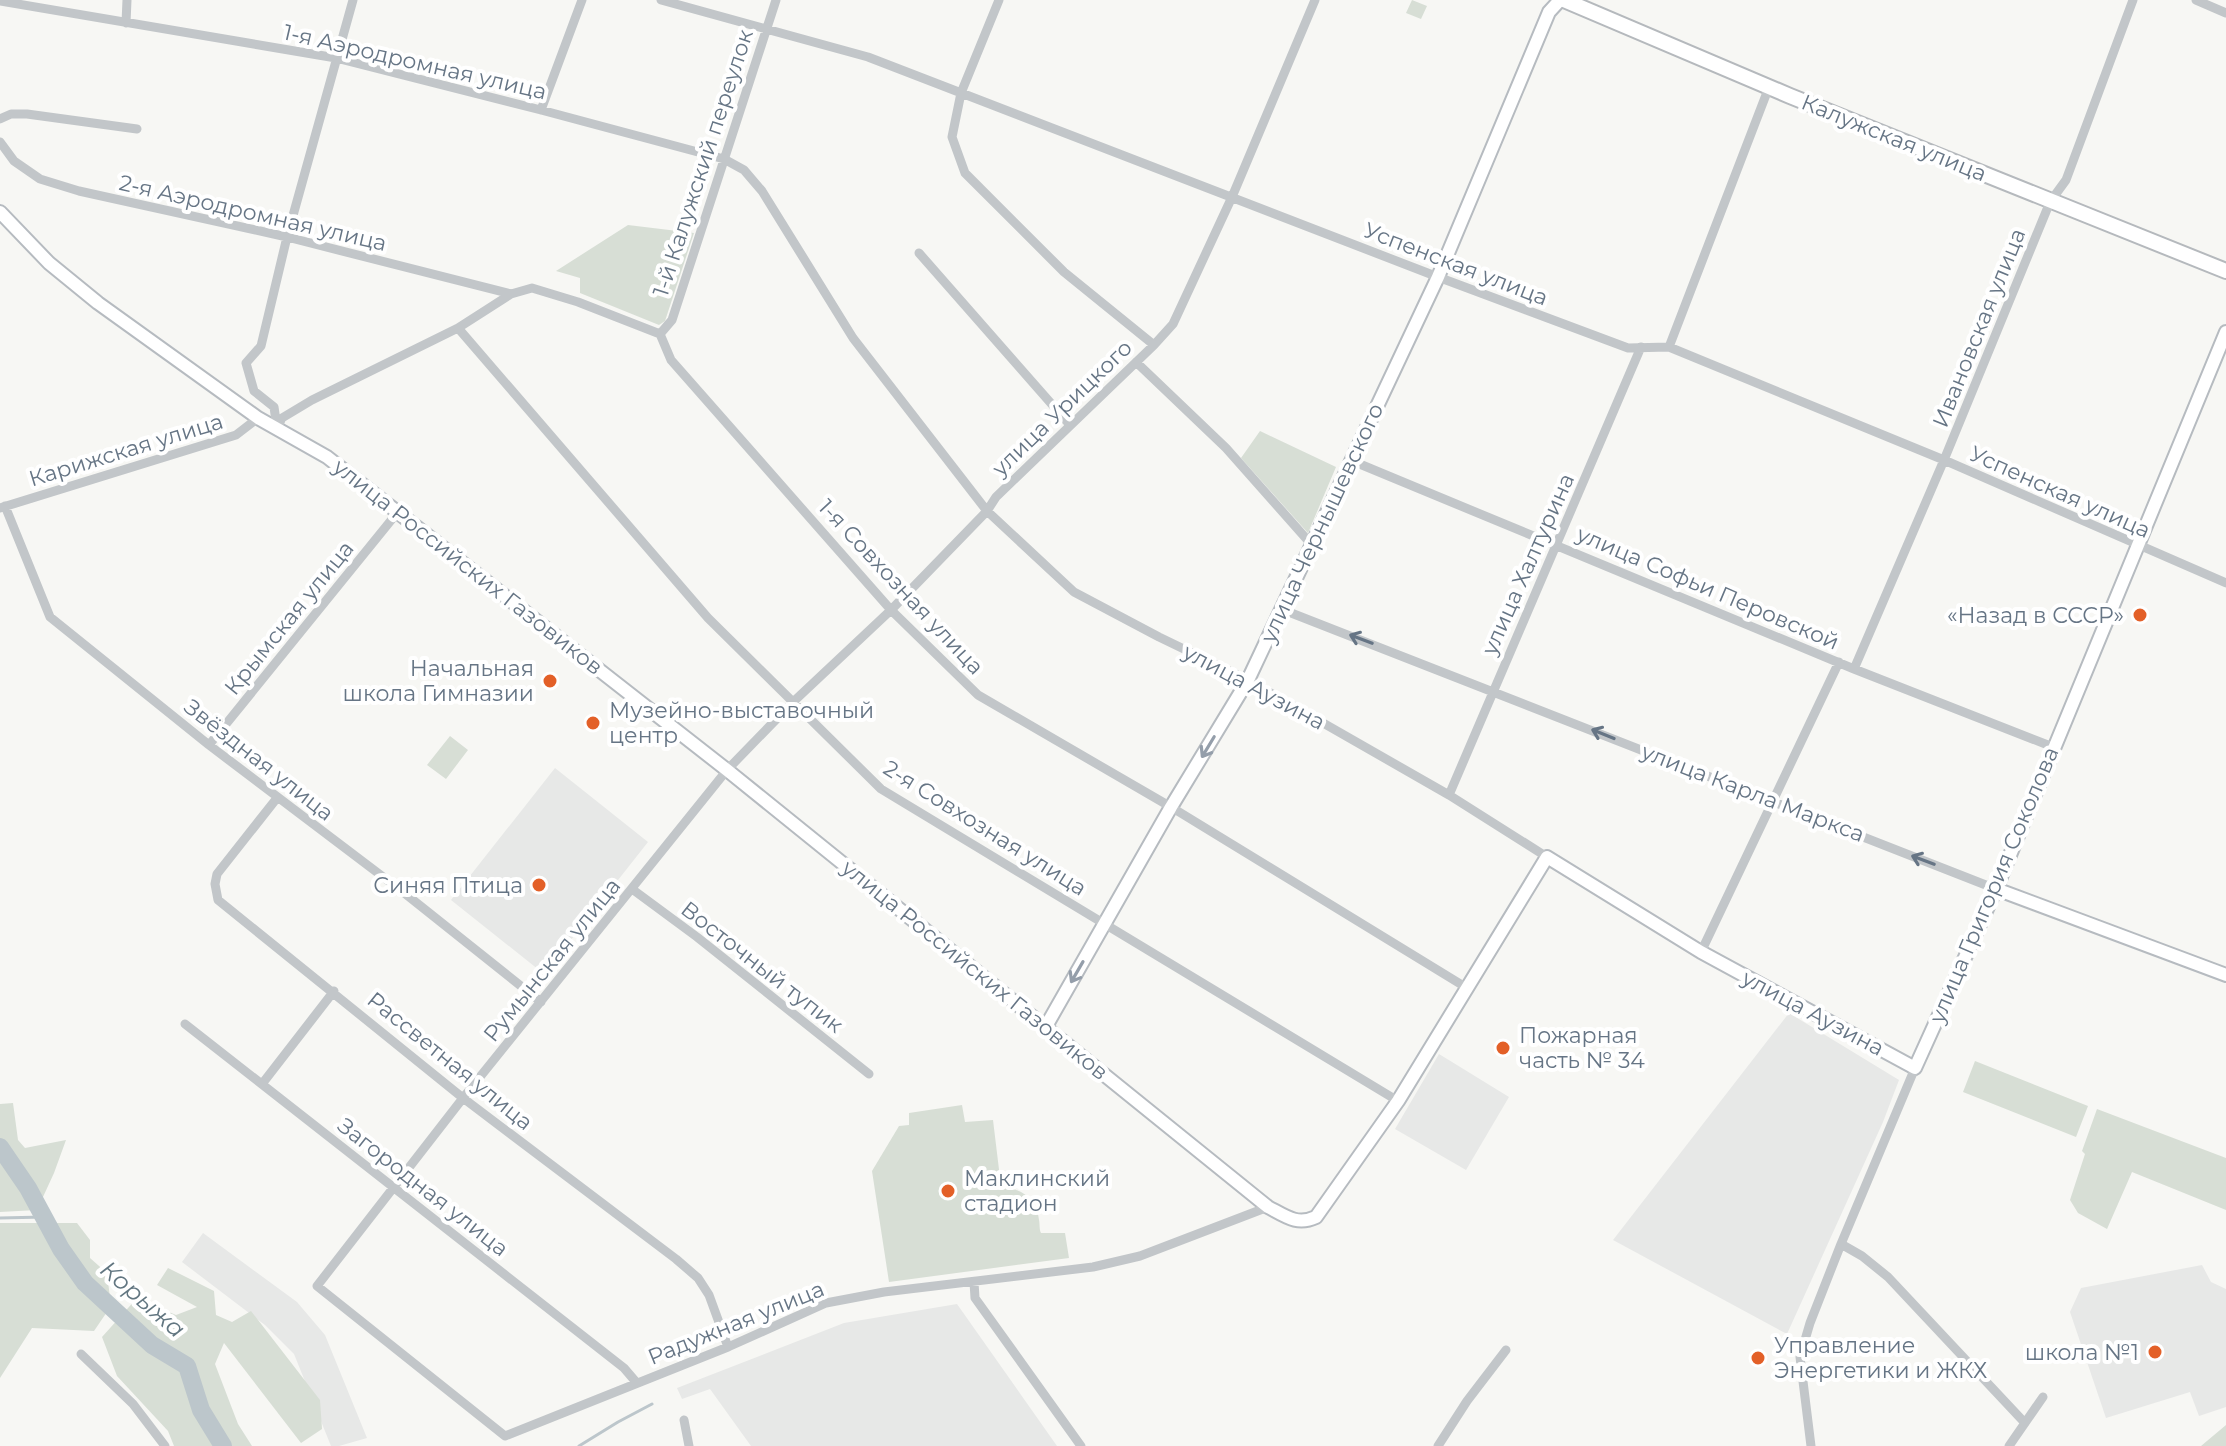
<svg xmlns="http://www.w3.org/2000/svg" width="2226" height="1446" font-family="Montserrat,sans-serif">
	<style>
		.built { fill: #e7e8e7 }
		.green { fill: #d7ded5 }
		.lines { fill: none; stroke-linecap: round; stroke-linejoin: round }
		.stream { stroke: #bcc6cb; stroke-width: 3 }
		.river { stroke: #bcc6cb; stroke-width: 18 }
		.secondary-casing { stroke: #b6bbc0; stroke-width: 16 }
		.primary-casing { stroke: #b5b9bd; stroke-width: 18 }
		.street { stroke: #c2c6c9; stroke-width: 9 }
		.secondary { stroke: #fff; stroke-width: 12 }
		.primary { stroke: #fff; stroke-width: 14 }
		.oneway { stroke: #667585 }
		.oneway2 { stroke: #949eaa }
		.poi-dot { fill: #e36028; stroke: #fff; stroke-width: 3 }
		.labels { text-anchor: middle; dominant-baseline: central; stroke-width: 8; stroke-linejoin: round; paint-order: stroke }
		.street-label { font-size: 22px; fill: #667585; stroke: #fff }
		.poi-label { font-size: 22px; fill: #667585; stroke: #fff; text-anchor: end }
		.water-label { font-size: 24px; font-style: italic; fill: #627681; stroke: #fff }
	</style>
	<rect width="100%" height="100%" fill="#f7f7f4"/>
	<path class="built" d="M555,768L648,842L544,974L451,900Z
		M1789,1013L1899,1080L1883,1122L1787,1334L1613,1240Z
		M1439,1054L1509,1097L1466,1170L1395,1129Z
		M203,1233L297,1302L325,1335L367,1438L339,1446H331L294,1354L265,1325L182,1262Z
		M2202,1265L2211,1282L2226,1289V1407L2199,1416L2190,1392L2106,1418L2070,1312L2081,1288Z
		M957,1304L1057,1446H751L710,1389L682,1399L677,1388L844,1323Z"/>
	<path class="green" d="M1412,0L1427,6L1421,19L1406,13Z
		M628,225L694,233L665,321L659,325L580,293V278L556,271Z
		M1260,431L1336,467L1308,533L1241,458Z
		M450,736L468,750L446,779L427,765Z
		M1975,1061L2088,1106L2076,1137L1963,1092Z
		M13,1103L18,1140L25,1148L66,1140L54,1173L37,1210L0,1212V1104Z
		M962,1105L965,1122L993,1120L1001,1186C1021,1189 1037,1198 1039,1220C1040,1224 1039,1229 1041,1233H1065L1069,1258L889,1282L872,1171L899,1126L909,1125V1113Z
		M2097,1109L2226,1158V1210L2132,1172L2107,1229L2078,1213L2070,1200L2085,1154L2082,1151Z
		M0,1223H77L90,1240V1258L107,1273L111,1306L94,1331L32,1328L0,1378Z
		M168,1268L214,1291L216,1315L232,1322L251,1311L320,1400L322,1429L301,1443L224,1343L215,1364L238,1424L252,1446H174L168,1431L117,1376L102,1337L137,1298L176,1315L197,1307L157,1285Z
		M2226,1425V1446H2201Z"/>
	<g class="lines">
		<path class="stream" d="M0,1218L44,1217
			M579,1446L618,1422L652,1404"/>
		<path class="river" d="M0,1147L28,1188L61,1249L85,1283L152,1345L187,1366L201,1410L223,1446"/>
		<g class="secondary-casing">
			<path id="secondary" d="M0,212L49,263L98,303L258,418L327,457L727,770L1268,1207C1285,1216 1297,1226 1316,1217L1398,1101L1547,857L1701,952L1915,1068L1996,889L2226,332
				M1996,889L2226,975
				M1045,1028L1171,807L1248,680L1438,277L1549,12L1560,0"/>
		</g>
		<g class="primary-casing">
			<path id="primary" d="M1564,0L1790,96L2226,271"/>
		</g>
		<path class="street" d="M661,0L868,57L1438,277L1628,348L1669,347L1944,460L2226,583
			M999,0L961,93L952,137L965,173L1064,272L1154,345
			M2196,0L2226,13
			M0,1L336,58L541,110L724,159L744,170L762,191L853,338L987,511L1074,592L1159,637L1248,680L1449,795L1547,857
			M126,23L127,0
			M541,110L582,0
			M0,119L11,114H27L137,129
			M0,142L14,161L40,179L79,191L287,237L511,294
			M919,253L1070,425
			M458,328L708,618L881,789L1398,1101
			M660,334L672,320L776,0
			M1669,347L1769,87
			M1136,362L1226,448L1311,544
			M277,428L282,418L312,400L458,328L511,294L532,288L578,302L660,334L671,360L891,610L978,695L1171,807L1467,988
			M277,428L274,407L254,391L246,363L261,346L287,237L353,0
			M1350,460L1854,669L2053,747
			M5,506L50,617L209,745L403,892L541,1002
			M0,508L236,435L258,418
			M1281,609L1996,889
			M1854,669L1944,460L2050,202L2066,180L2133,0
			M209,745L397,513
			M1449,795L1641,347
			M277,798L217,874L215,884L218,900L463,1098L676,1259L698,1278L709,1295L728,1347
			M632,889L697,937L869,1074
			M1701,952L1839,662
			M185,1024L624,1368L636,1382
			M262,1084L334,991
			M1268,1207L1140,1256L1093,1267L884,1292L826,1303L728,1347L505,1436L317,1286L463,1098L727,770L792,703L891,610L987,511L996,497L1154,345L1173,324L1232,197L1315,0
			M1841,1244L1862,1256L1888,1277L2025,1423
			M974,1282L975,1298L1081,1446
			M81,1354L133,1404L165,1446
			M684,1420L689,1446
			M1438,1446L1467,1401L1506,1350
			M1811,1446L1800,1357L1810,1323L1841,1244L1915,1068
			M2009,1446L2043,1397"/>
		<use href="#secondary" class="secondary"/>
		<use href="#primary" class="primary"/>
	</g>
	<defs><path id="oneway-shaft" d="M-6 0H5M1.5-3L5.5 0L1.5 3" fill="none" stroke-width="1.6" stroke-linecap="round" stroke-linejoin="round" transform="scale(2)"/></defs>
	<g class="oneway">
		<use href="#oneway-shaft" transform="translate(1361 639) rotate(-159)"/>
		<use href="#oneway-shaft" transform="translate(1603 734) rotate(-158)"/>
		<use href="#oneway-shaft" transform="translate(1923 860) rotate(-159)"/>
	</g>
	<g class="oneway2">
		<use href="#oneway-shaft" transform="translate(1208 747) rotate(121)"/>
		<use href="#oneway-shaft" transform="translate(1077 972) rotate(120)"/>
	</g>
	<g class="poi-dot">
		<circle cx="2140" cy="615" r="8"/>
		<circle cx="550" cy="681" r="8"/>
		<circle cx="593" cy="723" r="8"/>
		<circle cx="539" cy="885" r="8"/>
		<circle cx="1503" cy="1048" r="8"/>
		<circle cx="948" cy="1191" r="8"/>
		<circle cx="2155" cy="1352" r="8"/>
		<circle cx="1758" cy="1358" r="8"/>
	</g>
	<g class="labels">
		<g class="street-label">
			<text transform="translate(415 62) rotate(13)">1-я Аэродромная улица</text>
			<text transform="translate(1894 138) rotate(22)">Калужская улица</text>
			<text transform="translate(703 163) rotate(-72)">1-й Калужский переулок</text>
			<text transform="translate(253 213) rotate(13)">2-я Аэродромная улица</text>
			<text transform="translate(1456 264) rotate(21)">Успенская улица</text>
			<text transform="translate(1979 328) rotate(-68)">Ивановская улица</text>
			<text transform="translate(1062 408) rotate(-44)">улица Урицкого</text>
			<text transform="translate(126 450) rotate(-17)">Карижская улица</text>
			<text transform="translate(2060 492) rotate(24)">Успенская улица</text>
			<text transform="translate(1322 523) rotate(-65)">улица Чернышевского</text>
			<text transform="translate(1528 564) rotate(-66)">улица Халтурина</text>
			<text transform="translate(468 567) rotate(38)">улица Российских Газовиков</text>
			<text transform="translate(901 587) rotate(47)">1-я Совхозная улица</text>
			<text transform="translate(1708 588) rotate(23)">улица Софьи Перовской</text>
			<text transform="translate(289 618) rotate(-51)">Крымская улица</text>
			<text transform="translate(1254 687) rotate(28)">улица Аузина</text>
			<text transform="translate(259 760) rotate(38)">Звёздная улица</text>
			<text transform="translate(1753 793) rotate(21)">улица Карла Маркса</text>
			<text transform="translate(985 828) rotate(32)">2-я Совхозная улица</text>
			<text transform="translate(1994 885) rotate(-67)">улица Григория Соколова</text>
			<text transform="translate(552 960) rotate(-51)">Румынская улица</text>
			<text transform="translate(762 967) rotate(38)">Восточный тупик</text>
			<text transform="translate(975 970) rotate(39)">улица Российских Газовиков</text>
			<text transform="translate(1813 1013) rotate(28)">улица Аузина</text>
			<text transform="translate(450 1061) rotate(39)">Рассветная улица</text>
			<text transform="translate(423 1187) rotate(38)">Загородная улица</text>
			<text transform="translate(736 1323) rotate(-22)">Радужная улица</text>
		</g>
		<g class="poi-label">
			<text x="2124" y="615">«Назад в СССР»</text>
			<text x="534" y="668">Начальная<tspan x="534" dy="25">школа Гимназии</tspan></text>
			<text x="609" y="710" text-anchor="start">Музейно-выставочный<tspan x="609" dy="25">центр</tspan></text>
			<text x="523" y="885">Синяя Птица</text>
			<text x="1519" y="1035" text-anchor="start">Пожарная<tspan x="1519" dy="25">часть № 34</tspan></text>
			<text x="964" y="1178" text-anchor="start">Маклинский<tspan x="964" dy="25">стадион</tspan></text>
			<text x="1774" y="1345" text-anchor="start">Управление<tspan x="1774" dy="25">Энергетики и ЖКХ</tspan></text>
			<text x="2139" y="1352">школа №1</text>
		</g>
		<g class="water-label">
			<text transform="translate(143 1299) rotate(41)">Корыжа</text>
		</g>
	</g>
</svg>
